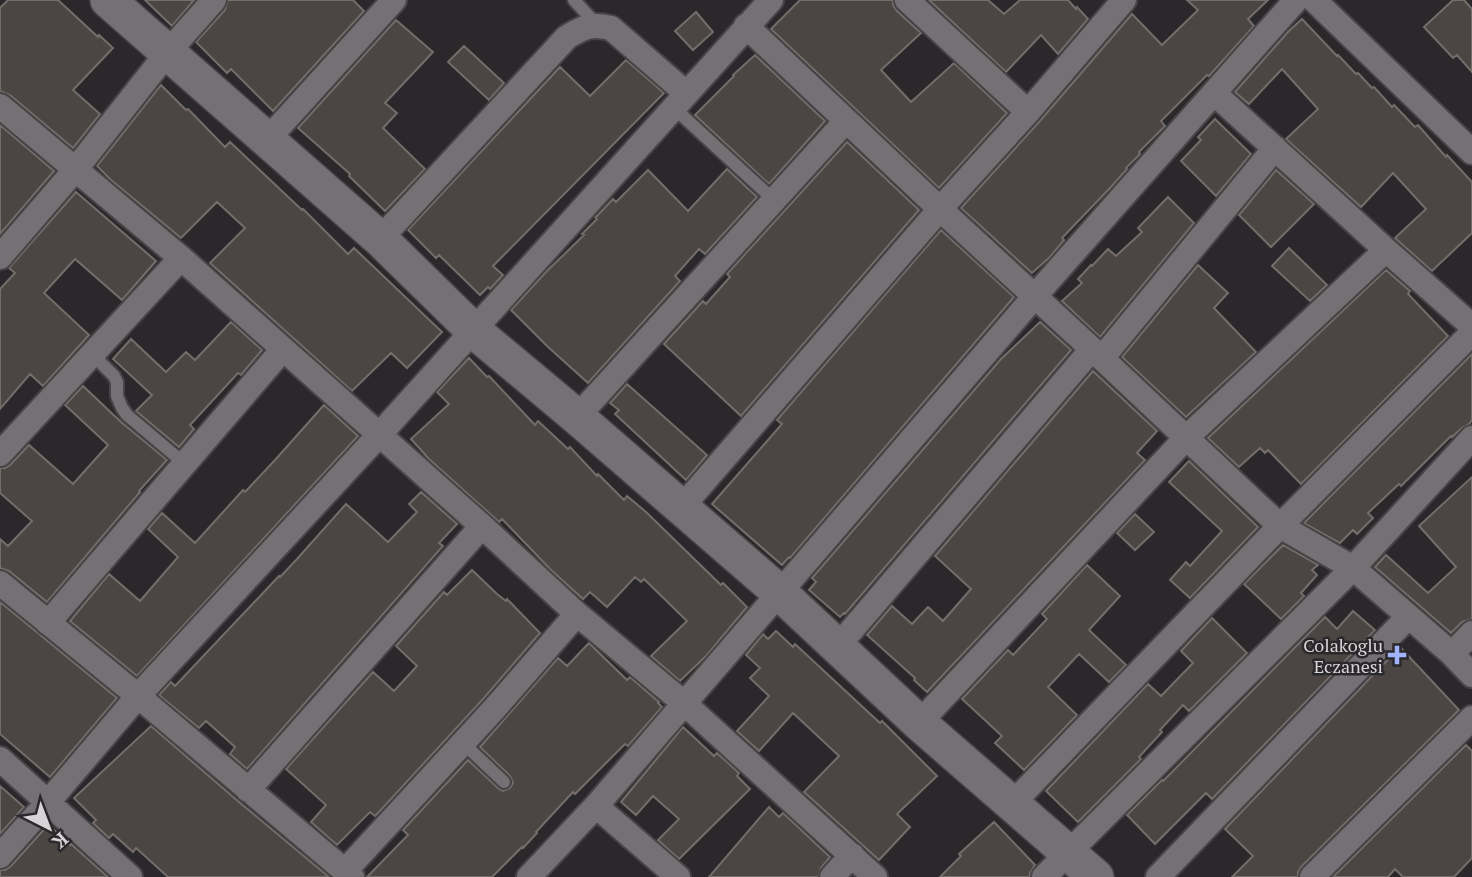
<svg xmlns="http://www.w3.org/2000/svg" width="1472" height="877" font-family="'PT Serif',serif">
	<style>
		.building { fill: #4b4543; stroke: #736d6b; stroke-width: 2 }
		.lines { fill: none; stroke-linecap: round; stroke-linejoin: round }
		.lane-casing { stroke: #464446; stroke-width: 16 }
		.street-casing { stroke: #464446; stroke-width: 28 }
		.secondary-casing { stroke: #464446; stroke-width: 38 }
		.lane { stroke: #747074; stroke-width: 12 }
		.street { stroke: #747074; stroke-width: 24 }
		.secondary { stroke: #747074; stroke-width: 35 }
		.poi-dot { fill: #a1b3fd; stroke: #2b282b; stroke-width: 2.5 }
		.labels { text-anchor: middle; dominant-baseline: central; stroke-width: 5; stroke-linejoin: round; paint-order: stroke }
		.poi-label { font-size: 18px; fill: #d6d4d6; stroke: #2b282b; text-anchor: end }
	</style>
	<rect width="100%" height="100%" fill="#2b282b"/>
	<path class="building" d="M8,0H58L98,37L99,35L113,48L73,90L100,114L73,148L10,95L0,91V8Z
		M145,0H194L172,26Z
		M228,0H353L364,11L273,111L231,69L227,73L196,42L225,10Z
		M800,0H893V5L897,11L921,33L881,70L911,102L954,63L1007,113L939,188L771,29Z
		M929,0H988L1004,14L1020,0H1068L1076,9L1077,7L1088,19L1058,54L1041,35L1006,72Z
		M1187,0H1268L1248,19L1254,26L1209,76L1207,75L1161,121L1165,126L1139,152L1140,154L1126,168L1127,169L1111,187L1062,238L1064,240L1050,257L1032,273L961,208L1039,122L1132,14L1162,45L1198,10Z
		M1453,0H1464L1472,9V72L1457,55L1453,58L1424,27Z
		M696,12L713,32L693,50L675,31Z
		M1302,19L1337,56L1338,55L1356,74L1358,73L1372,88L1374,87L1392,107L1394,105L1415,127L1418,125L1446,157L1447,155L1472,182V233L1432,271L1395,238L1426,209L1393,173L1361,207L1286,139L1318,109L1282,69L1249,104L1235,92L1288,32Z
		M396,20L433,52L385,103L397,113L383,128L425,169L385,211L349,176L350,174L298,128Z
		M464,46L504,83L489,100L448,62Z
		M755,55L825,121L769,184L695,115L734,76L733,75Z
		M626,60L664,93L493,266L503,275L490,289L488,287L480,295L439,255L436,258L408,230L560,67L590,96Z
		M161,85L186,110L188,109L225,147L230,142L302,210L303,209L348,254L354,248L442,332L407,368L391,353L352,391L210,263L245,228L217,202L181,238L111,180L97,166Z
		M1215,119L1251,154L1216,196L1181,161L1201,140L1198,137Z
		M0,125L54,171L0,234Z
		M847,142L919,210L741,416L664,344L703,301L706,304L730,277L727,274Z
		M727,169L757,197L705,254L699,249L675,276L680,281L588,383L547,346L511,310L546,272L584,235L582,234L597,219L595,217L597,216L613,199L616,202L648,170L688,211Z
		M1276,170L1314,204L1271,247L1239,215Z
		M76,192L156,261L122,300L75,259L44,293L89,335L43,386L30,374L0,409V289L15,273L9,268Z
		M1168,197L1194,223L1100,337L1062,301L1082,283L1078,279L1091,265L1092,266L1108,249L1116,256L1142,232L1138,228Z
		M941,230L1014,297L790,558L789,557L782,565L712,504L782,424L777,420Z
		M1289,248L1327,285L1310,301L1272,266Z
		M1198,265L1228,293L1214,308L1256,352L1186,417L1122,357Z
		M1386,270L1410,291L1408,294L1448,336L1301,484L1268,450L1265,453L1260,448L1239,467L1208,438Z
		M231,322L262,350L241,375L238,373L190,425L194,429L179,447L136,411L152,395L113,359L131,339L166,372L186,352L195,360Z
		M1040,322L1071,350L845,614L844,613L840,617L809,590L816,582L812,578L1001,359Z
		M1472,354V420L1469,424L1462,428L1452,437L1451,436L1401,486L1399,484L1368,513L1373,518L1357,534L1353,530L1340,543L1304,523Z
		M469,358L487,377L489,376L535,425L538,421L568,449L570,447L597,476L598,474L624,500L627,496L646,512L721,585L723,583L747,607L707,655L680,681L651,656L687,621L644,579L641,582L635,577L607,607L590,592L583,599L551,570L502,519L499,522L429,459L411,439L449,404L437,392Z
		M1093,371L1157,431L1137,453L1145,460L927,692L914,680L915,678L867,635L892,606L912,624L928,607L943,621L971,589L935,556Z
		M627,384L707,455L686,480L615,414L619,410L610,403Z
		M83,386L121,422L167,460L139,491L140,492L47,602L9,571L0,568V539L8,546L32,521L0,493V468H5L10,465L29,445L73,484L108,445L65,405Z
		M324,405L358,436L137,676L70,621L109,574L140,601L178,557L148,529L162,513L195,543L243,490L245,492L275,460Z
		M1189,461L1258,527L1190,598L1170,580L1186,562L1190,566L1222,531L1169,482Z
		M1472,477V619L1462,622L1451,633L1375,567L1386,555L1428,593L1456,567L1419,526Z
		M421,492L457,524L439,543L443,546L247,769L230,754L235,747L206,721L199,728L159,695L171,682L175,686L279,576L280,577L297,559L346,504L388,542L417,512L409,504Z
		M1135,514L1154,532L1135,550L1117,533Z
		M1283,545L1318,565L1312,570L1317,575L1301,593L1304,596L1281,619L1244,584Z
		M1087,565L1120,596L1089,630L1126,665L1109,682L1079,654L1048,687L1077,715L1024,770L995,743L1002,736L962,699L1008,650L1013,655L1047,619L1042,614Z
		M472,570L497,594L506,601L507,599L540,633L484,698L379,812L375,816L370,812L337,845L311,822L326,805L286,769L373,672L394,691L417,666L396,646L444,592L447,595Z
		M0,602L117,698L50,777L0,734Z
		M1353,611L1375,630L1212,799L1206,793L1155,844L1127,815L1162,780L1163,781L1325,617L1337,629Z
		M1212,618L1247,653L1189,711L1183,705L1160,730L1162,732L1139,757L1141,759L1078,822L1046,791L1148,684L1161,696L1193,663L1181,651Z
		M776,631L793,647L795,644L880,723L882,721L937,776L897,814L910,827L879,860L804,792L839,756L793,713L759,751L737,731L769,696L750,678L760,668L746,655L763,634L768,639Z
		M589,643L627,680L630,677L659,702L658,703L662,707L628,746L625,744L575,794L573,792L536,832L537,833L523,848L522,847L492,877H367L408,835L403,830L468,760L499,789L503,791L510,788L513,783L510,776L480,747L558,658L567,666Z
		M1400,647L1459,710L1302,866L1298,872V877H1232L1253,856L1225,829Z
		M151,726L239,802L329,877H168L136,848L133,852L113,834L109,838L93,823L96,820L74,798Z
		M683,727L714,756L717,753L739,773L737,776L750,789L679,859L658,840L679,819L653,796L636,815L621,802Z
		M1466,745L1472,751V858L1454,877H1403L1395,869L1388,877H1333Z
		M0,786L24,807L0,834Z
		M769,807L779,817L783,813L830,857L821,868L818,877H709Z
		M994,822L1035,865L1030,873V877H940L961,856L959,854Z
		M47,826H50L70,845L71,844L108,877H0V870H5L11,866Z"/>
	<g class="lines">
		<g class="lane-casing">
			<path id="lane" d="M574,0L596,24
				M673,107L774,200
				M92,354L114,376L117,382V396L122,408L127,415L185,464
				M463,743L504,782"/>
		</g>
		<g class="street-casing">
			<path id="street" d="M907,0L1028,112
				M1314,0L1472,152
				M746,26L940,209L1092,349L1280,526L1353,568L1452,654L1472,675
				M1214,93L1386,250L1472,326
				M0,106L181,258L482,526L577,614L685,704L875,877
				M267,140L394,0
				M380,239L567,37C584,27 591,23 611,28L686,93
				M0,257L75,170L168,52L214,0
				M1102,358L1275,148
				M577,417L846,121
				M0,454L181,258
				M681,508L940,209L1028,112L1124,0
				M0,583L138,696L352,877
				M48,623L283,349
				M838,646L1092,349
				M1452,654L1472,633
				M919,723L1186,438L1386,250
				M0,759L130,877
				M248,790L482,526
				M1012,804L1280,526L1472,333
				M596,806L678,877
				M0,856L49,801L138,696L380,434L771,0
				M345,871L495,708L577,614
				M529,877L596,806L1034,297L1296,0
				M832,877L852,855
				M1044,877L1353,568L1472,438
				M1158,877L1408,617
				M1312,877L1472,718"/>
		</g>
		<g class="secondary-casing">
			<path id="secondary" d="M108,0L380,239L473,330L577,417L780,593L919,723L1096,877"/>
		</g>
		<use href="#lane" class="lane"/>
		<use href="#street" class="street"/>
		<use href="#secondary" class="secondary"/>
	</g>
	<path class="poi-dot" d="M1393.5 644.5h7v7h7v7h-7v7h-7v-7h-7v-7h7z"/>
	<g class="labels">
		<g class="poi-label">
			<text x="1383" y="645">Colakoglu<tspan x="1383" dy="21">Eczanesi</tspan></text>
		</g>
	</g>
	<g transform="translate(49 828) rotate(138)" stroke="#2b282b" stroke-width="5" paint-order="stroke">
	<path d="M0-5L12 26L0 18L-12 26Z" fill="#d6d4d6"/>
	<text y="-10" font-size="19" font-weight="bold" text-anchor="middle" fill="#d6d4d6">K</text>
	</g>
</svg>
